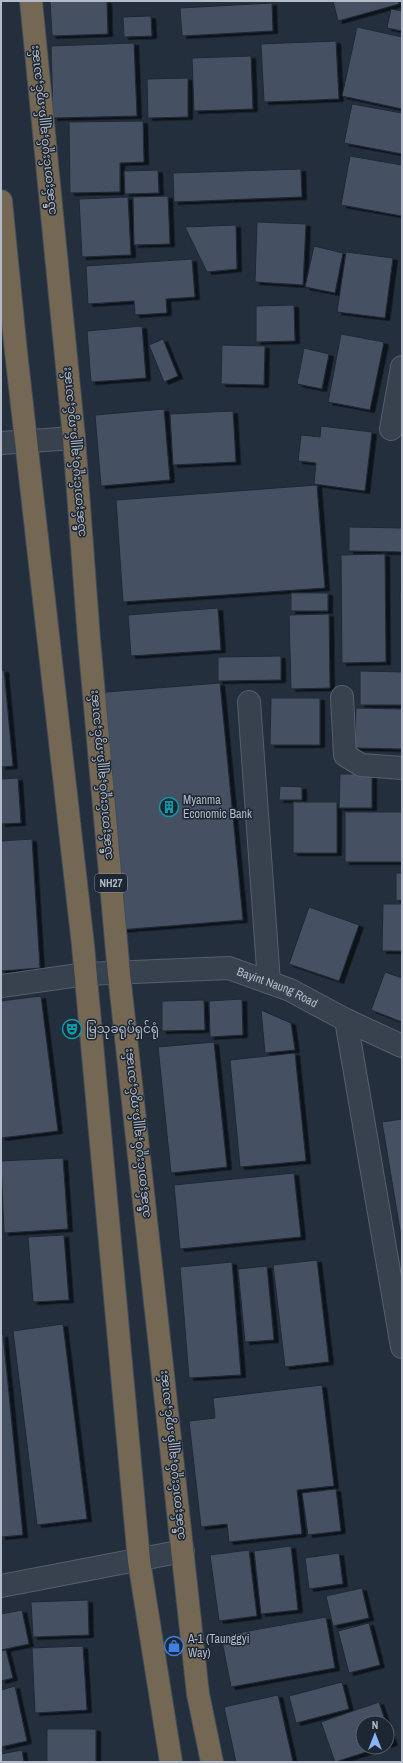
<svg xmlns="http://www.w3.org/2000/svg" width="403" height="1763" font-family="'Archivo Narrow','Noto Sans Myanmar',sans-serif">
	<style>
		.building { fill: #455162; stroke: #1f2835; filter: url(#shadow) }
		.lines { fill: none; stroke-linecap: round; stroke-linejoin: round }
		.minor-casing { stroke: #565f6c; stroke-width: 24 }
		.highway-casing { stroke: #434c59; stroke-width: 24 }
		.minor { stroke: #38414e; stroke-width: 22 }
		.highway { stroke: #746855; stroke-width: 22 }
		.labels { text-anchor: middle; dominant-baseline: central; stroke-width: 3; stroke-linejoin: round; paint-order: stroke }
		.shield { fill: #1d2633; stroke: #878f9c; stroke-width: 1 }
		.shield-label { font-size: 11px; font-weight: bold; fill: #b4bcc9 }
		.street-label { font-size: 12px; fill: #b4bcc9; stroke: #1d2633 }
		.poi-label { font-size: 12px; fill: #b4bcc9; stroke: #1d2633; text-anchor: start }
	</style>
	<defs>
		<filter id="shadow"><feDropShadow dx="4.5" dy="2.5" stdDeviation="0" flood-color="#0009"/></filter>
	</defs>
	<rect width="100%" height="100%" fill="#242f3e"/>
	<path class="building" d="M50,1H107L108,34L52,36Z
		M333,1H398L399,4L338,21Z
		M272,3L273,31L182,36L180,8Z
		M391,9L402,11V31L387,28Z
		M151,16L152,36L124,37L123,17Z
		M357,27L402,37V109L342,96Z
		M336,41L339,99L264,102L261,44Z
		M134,43L137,116L53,118L51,46Z
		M251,56L253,109L194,111L192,58Z
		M188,78V117L148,118L147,79Z
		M352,104L402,113V154L344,143Z
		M143,121L144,162L120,163V192L70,193L69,122Z
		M350,156L402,165V216L341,205Z
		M301,169L302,197L174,202L173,173Z
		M158,170L159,193L125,194L124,171Z
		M168,196L170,244L134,245L133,197Z
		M128,197L131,255L82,257L79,199Z
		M257,222L306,224L303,285L255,282Z
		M236,225L237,269L207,272L185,227Z
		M314,246L343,253L335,293L305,287Z
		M346,252L393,258L385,318L337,312Z
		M192,259L195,297L166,299L167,313L135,315L134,301L88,304L86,266Z
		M294,305L295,341L256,342V306Z
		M142,326L146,378L91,382L87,331Z
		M341,334L384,342L370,410L328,402Z
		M163,339L178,376L164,382L149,345Z
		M222,345L265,346L264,385L221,384Z
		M304,348L329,354L322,389L297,384Z
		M164,409L170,480L101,486L95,415Z
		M233,411L236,462L173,465L170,414Z
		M321,426L372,432L365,491L314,484L316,463L298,461L301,435L320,437Z
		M317,485L325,588L123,602L116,500Z
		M349,527L402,528V552L349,551Z
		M385,554L386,662L342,663L341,555Z
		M401,577H402V599H400Z
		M291,593H328V611H291Z
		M218,608L221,650L131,656L128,615Z
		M329,614L330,688L291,689L289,615Z
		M281,656V680L218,681V657Z
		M1,670H4L13,766L1,767Z
		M360,671L402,672V705H360Z
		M220,683L243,920L119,930L94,693Z
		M271,698H320V745H270Z
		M356,708L402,709V749L355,748Z
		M340,774H372V808H339Z
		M18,778L21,823L1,824V779Z
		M280,786L302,787V800H279Z
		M293,802H337V853H293Z
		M345,812H402V862H345Z
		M32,839L40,968L1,971V841Z
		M396,873H402V900L396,901Z
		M383,904H402V951H382Z
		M309,907L359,925L339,981L289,964Z
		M385,972L402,978V1022L371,1010Z
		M41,996L58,1131L1,1138V1001Z
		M242,999L243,1035L210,1037L209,1001Z
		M204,1000L205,1030L162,1031V1001Z
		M261,1010L291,1023L295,1050L265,1053Z
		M214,1042L227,1167L171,1173L158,1047Z
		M295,1053L306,1161L240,1167L230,1060Z
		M402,1119V1242L382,1122Z
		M63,1158L68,1229L4,1233L1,1161Z
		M294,1173L301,1237L180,1249L174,1185Z
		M64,1235L69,1300L33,1302L28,1237Z
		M317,1260L329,1362L285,1367L273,1265Z
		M232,1262L241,1375L189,1378L180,1267Z
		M267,1266L274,1340L245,1342L238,1269Z
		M63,1324L87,1519L37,1525L13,1331Z
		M3,1334L23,1535L1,1537V1335Z
		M322,1385L334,1486L297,1490L302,1534L229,1542L227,1524L201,1527L189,1421L215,1418L213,1398Z
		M336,1489L341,1531L308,1535L302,1493Z
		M291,1546L298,1610L261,1614L254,1551Z
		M249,1550L257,1616L219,1621L210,1555Z
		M339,1553L343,1584L309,1589L305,1558Z
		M362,1588L369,1618L333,1626L326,1596Z
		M88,1600L89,1635L33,1637L31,1602Z
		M22,1610L29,1644L1,1650V1614Z
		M326,1617L335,1668L231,1687L221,1636Z
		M369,1623L380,1665L349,1673L338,1631Z
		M83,1646L87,1710L35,1713L32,1648Z
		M6,1650L13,1678L1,1681V1651Z
		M342,1682L349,1709L296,1723L289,1696Z
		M15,1686L27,1741L1,1747V1690Z
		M278,1695L293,1762H236L224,1707Z
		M379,1702L386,1723H363V1747H382L335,1762L321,1722Z
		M387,1725L393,1743L387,1745Z
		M47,1729H96V1762H47Z
		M22,1750L24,1762H1V1754Z"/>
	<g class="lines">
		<g class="minor-casing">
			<g id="minor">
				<path d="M391,429L402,367"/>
				<path d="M1,443L74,438"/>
				<path d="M342,697L345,755L361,765L402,768"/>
				<path d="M249,702L269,982"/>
				<path id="s1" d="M1,986L86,974L229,968L290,990L346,1020L402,1046"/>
				<path d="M346,1020L402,1347"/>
				<path d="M1,1586L183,1551"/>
			</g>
		</g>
		<g class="highway-casing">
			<path id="highway" d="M31,1L74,438L89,639L119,974L198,1694L212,1762
				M1,201L16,352L83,945L139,1561L171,1762"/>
		</g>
		<use href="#minor" class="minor"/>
		<use href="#highway" class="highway"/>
	</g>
	<defs>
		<g id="building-ring" transform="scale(1)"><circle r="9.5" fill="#1d2633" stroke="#0f9aa8" stroke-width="1.5"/><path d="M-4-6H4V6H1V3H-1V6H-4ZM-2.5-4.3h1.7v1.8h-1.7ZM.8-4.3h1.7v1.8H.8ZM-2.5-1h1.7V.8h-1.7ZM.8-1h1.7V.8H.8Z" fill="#0f9aa8"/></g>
		<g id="theatre-ring" transform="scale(1)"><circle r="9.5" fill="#1d2633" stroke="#0f9aa8" stroke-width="1.5"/><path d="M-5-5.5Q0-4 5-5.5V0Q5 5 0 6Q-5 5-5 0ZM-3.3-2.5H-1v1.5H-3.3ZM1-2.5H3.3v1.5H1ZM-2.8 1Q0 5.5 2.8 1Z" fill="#0f9aa8"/></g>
		<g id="shop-ring" transform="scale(1)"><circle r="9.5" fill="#1d2633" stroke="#3f7fe0" stroke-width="1.5"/><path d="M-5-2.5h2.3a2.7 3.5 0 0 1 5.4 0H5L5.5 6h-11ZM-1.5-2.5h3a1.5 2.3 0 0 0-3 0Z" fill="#3f7fe0"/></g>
	</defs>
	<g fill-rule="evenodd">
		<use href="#building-ring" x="169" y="807"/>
		<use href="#theatre-ring" x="72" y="1029"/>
		<use href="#shop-ring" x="174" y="1646"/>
	</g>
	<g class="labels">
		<rect class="shield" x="95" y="874" width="32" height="18" rx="3"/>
		<g class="shield-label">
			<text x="111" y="883">NH27</text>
		</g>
		<g class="street-label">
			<text transform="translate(43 130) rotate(-96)">သဵႅၼ်ႈတၢင်းပူဝ်ႇၶျူၵ်ႉဢွင်ႇသၢၼ်း</text>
			<text transform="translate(74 452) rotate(-95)">သဵႅၼ်ႈတၢင်းပူဝ်ႇၶျူၵ်ႉဢွင်ႇသၢၼ်း</text>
			<text transform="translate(101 775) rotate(-95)">သဵႅၼ်ႈတၢင်းပူဝ်ႇၶျူၵ်ႉဢွင်ႇသၢၼ်း</text>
			<text stroke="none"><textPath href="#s1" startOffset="281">Bayint Naung Road</textPath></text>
			<text transform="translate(137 1133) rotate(-96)">သဵႅၼ်ႈတၢင်းပူဝ်ႇၶျူၵ်ႉဢွင်ႇသၢၼ်း</text>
			<text transform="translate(172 1455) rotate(-96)">သဵႅၼ်ႈတၢင်းပူဝ်ႇၶျူၵ်ႉဢွင်ႇသၢၼ်း</text>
		</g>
		<g class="poi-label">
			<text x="183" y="800">Myanma<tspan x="183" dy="14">Economic Bank</tspan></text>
			<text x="86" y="1029">မြသုခရုပ်ရှင်ရုံ</text>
			<text x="188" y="1639">A-1 (Taunggyi<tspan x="188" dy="14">Way)</tspan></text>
		</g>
	</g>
	<rect width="403" height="1763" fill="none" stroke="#b4bcc9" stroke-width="4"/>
	<g transform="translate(375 1735)"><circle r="19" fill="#1d2633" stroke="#59626f"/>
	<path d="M0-3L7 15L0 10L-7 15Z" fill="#8ab4f8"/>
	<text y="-6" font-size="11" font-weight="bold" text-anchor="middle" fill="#b4bcc9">N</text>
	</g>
</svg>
